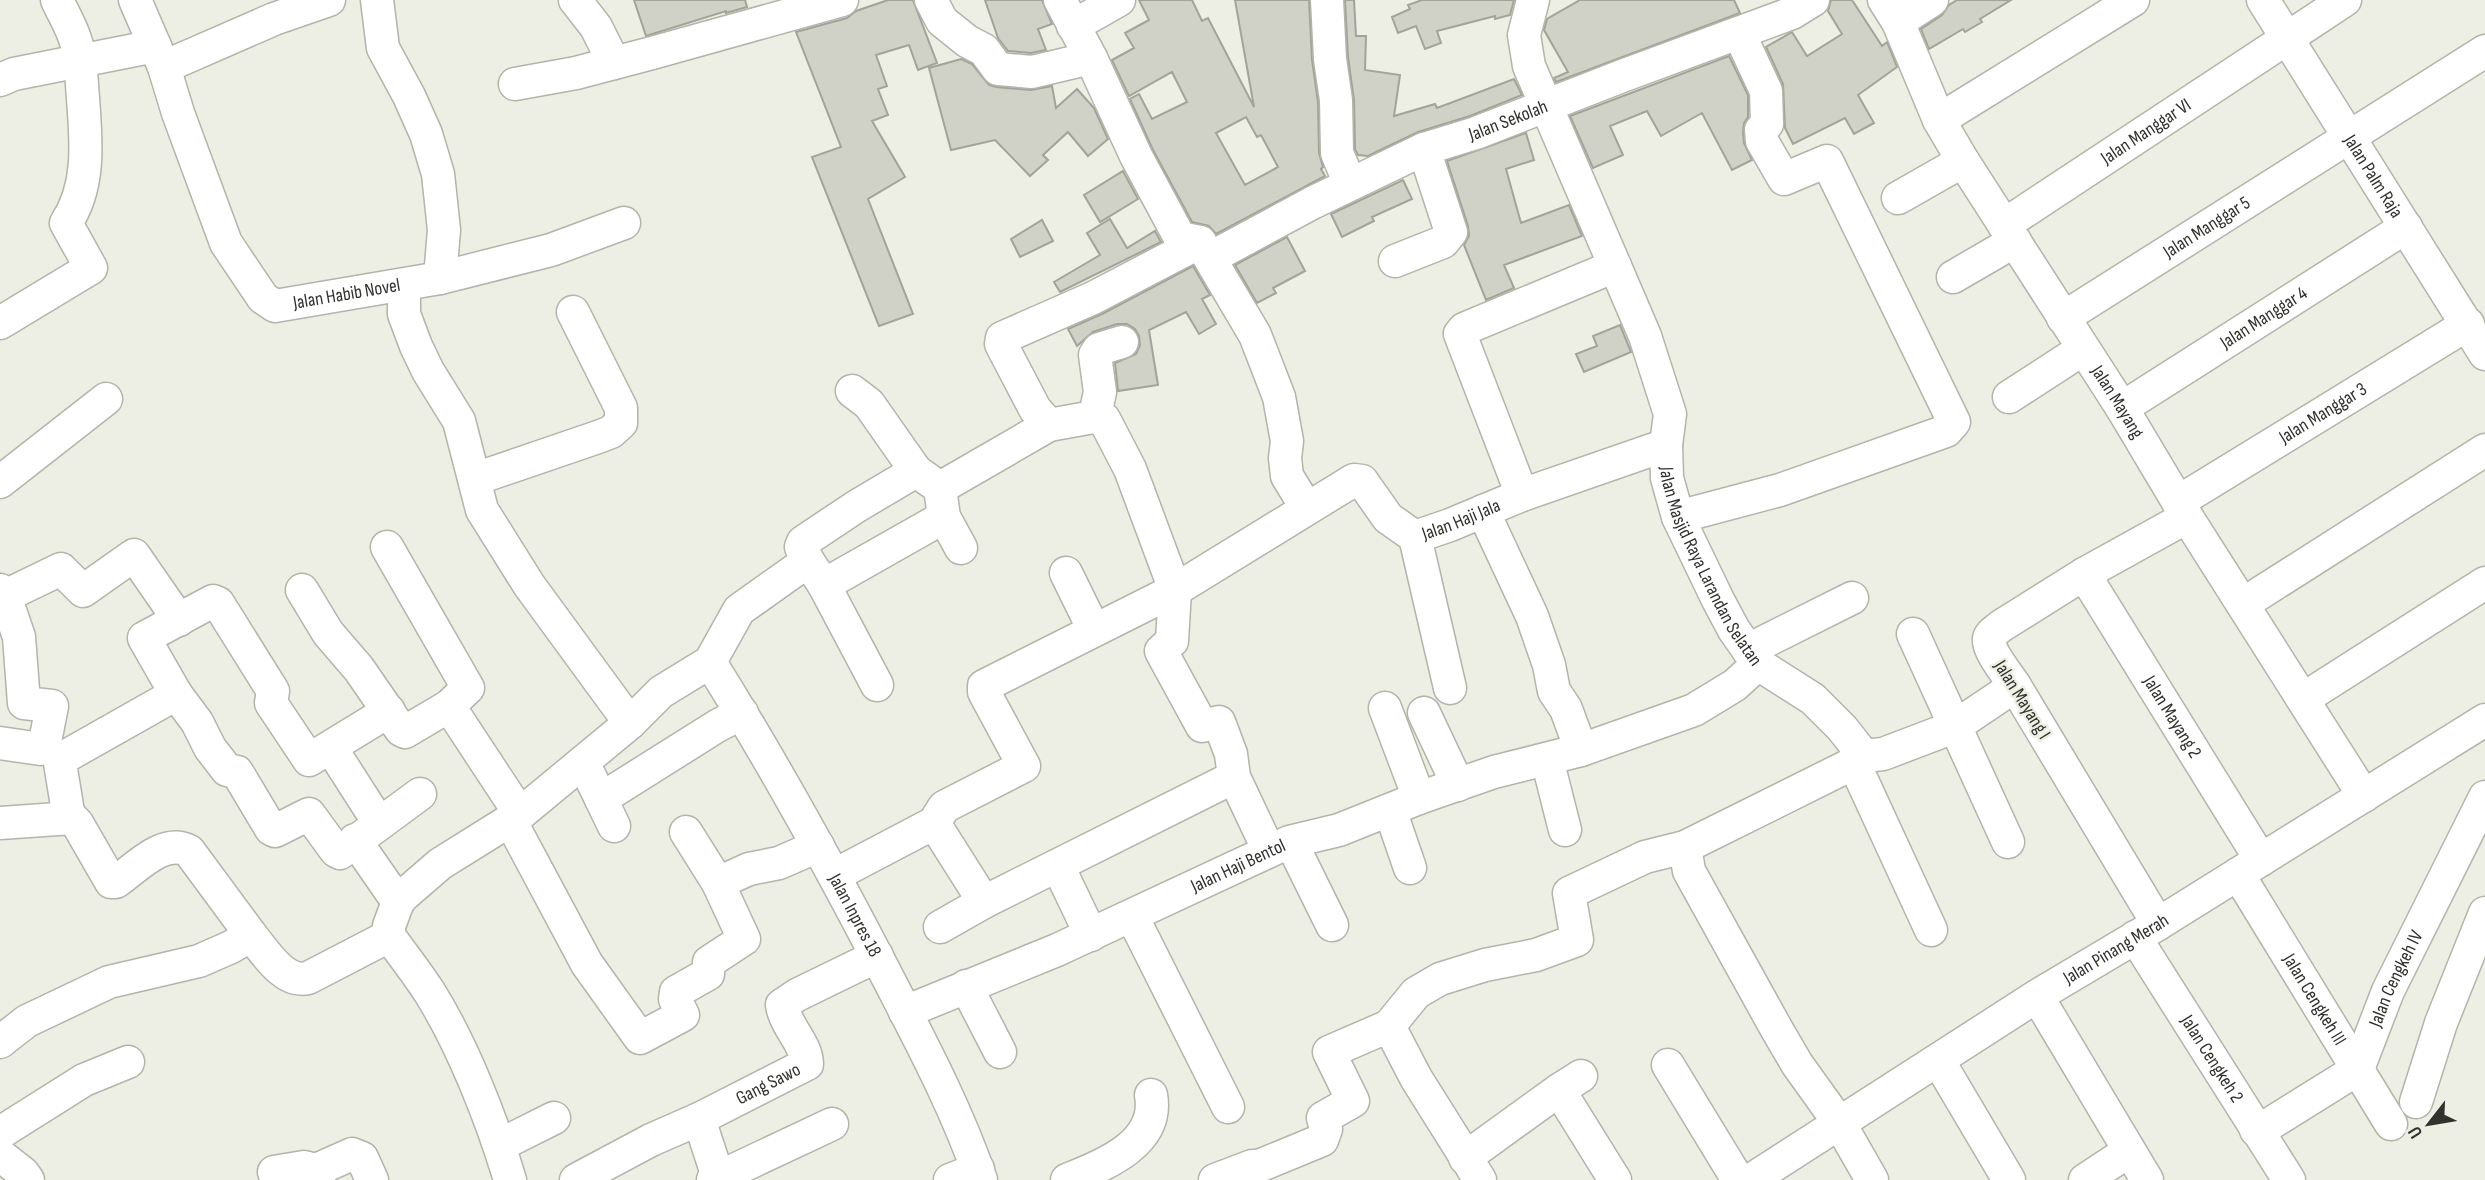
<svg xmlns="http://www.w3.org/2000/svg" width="2485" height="1180" font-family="'Sofia Sans Condensed',sans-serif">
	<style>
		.building { fill: #d0d1c7; stroke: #a2a399; stroke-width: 2; fill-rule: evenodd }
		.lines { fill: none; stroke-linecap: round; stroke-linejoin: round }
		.minor-casing { stroke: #b3b4aa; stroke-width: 35 }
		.minor { stroke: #fff; stroke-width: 32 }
		.labels { text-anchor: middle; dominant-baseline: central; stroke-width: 5; stroke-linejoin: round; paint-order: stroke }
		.street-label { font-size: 19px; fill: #31322e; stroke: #edeee4 }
	</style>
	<rect width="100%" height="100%" fill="#edeee4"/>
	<path class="building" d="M634,0H745L747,7L726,13V11L646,36Z
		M888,0H913L937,63L918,70L909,45L876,55L887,86L878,89L888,115L872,121L905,177L868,199L913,314L879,326L812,157L841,147L796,32L847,18L856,11Z
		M985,0H1042L1052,24L1038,29L1046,50L1031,53L1008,51L998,38Z
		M1139,0H1192L1202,21L1208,18L1254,107L1235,0H1309L1312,60L1318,102L1319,153L1323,167L1321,169L1325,176L1216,234L1209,226L1192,222L1152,148L1130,99L1139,94L1152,119L1187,102L1172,72L1129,96L1112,60L1134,48L1125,33L1149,20ZM1246,117L1257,137L1261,135L1278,167L1245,185L1216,133Z
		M1345,0H1354L1356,36H1366L1365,70L1400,75L1394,116L1435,104L1437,108L1514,79L1522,95L1470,116L1418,132L1368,156L1358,155L1355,149L1354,100L1348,57Z
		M1422,0H1514L1510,15L1495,19V16L1437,31L1441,43L1425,49L1416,26L1398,33L1392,17L1410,9L1408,5Z
		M1580,0H1734L1740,13L1556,82L1554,78L1568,72L1544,30L1547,19Z
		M1831,0H1852L1882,46L1887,42L1897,67L1858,95L1874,123L1854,134L1845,118L1793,144L1785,128L1783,84L1766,47L1792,32L1807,56L1842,34L1828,11Z
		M1957,0H2011L1980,19L1982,22L1965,32L1963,29L1929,49L1921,29L1942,15L1949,5Z
		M1729,56L1748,95V117L1744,123L1743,132L1744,143L1752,160L1732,170L1702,113L1661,136L1647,111L1610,126L1623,155L1593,168L1570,116Z
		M961,59L972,64L989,85L996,87L1031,90L1052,86L1056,108L1077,89L1094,108L1108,139L1088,156L1068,132L1043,155L1048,160L1030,176L995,140L951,150L929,68Z
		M1526,133L1534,160L1506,169L1521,223L1569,205L1582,236L1504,265L1514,288L1486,300L1464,245L1469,236L1468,226L1447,161Z
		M1123,171L1138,199L1100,222L1084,195Z
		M1403,180L1412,199L1372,217L1374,221L1342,237L1331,214Z
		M1110,219L1127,248L1155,231L1161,242L1060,292L1054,282L1100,255L1087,233Z
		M1042,220L1053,241L1020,257L1011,239Z
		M1287,237L1305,271L1273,288L1276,293L1257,303L1235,265Z
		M1193,266L1210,295L1202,299L1216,324L1199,334L1186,312L1149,330L1158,385L1118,391L1115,363L1136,354L1140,345L1139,336L1135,329L1127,324H1117L1093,332L1077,346L1068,329L1102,314Z
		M1620,325L1631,352L1584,372L1576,354L1597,346L1593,336Z"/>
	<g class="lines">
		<g class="minor-casing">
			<g id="minor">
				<path id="s1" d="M135,0L164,67L178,113L226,243L263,298L275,306L440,278L551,250L624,223"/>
				<path d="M377,0L383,48L409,96L426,134L438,174L444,230L440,278"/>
				<path d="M575,0L596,27L614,63"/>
				<path d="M931,0L942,21L967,41L984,50L998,69L1032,72L1091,58"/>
				<path d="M1060,0L1091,58L1136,156L1180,238L1200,242L1255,335L1279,397L1287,441L1285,458L1287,476L1306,507"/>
				<path d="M1327,0L1330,59L1336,100L1337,153L1350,184"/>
				<path id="s2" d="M1533,0L1524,35L1529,66L1645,336L1670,414L1666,445L1667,478L1678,517L1718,600L1734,630L1758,664L1813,699L1842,728L1864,756"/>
				<path id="s3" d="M1884,0L1898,22L1939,120L1963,161L2122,408L2187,517L2364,796"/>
				<path id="s4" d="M2263,0L2485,354"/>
				<path d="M1898,22L1932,0"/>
				<path d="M1073,26L1119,0"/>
				<path d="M164,67L274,19L329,0"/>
				<path d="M0,80L14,74L155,46"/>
				<path d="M515,84L576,73L652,53L842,0"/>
				<path d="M1939,120L2133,0"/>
				<path d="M1898,198L1963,161"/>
				<path id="s5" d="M2004,225L2345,0"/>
				<path d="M1200,242L1093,298L1002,338L1001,344L1035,409L1049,425L1099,416L1104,419L1130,469L1175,590L1172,641L1161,651L1202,726L1219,722L1231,754L1234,777L1269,851"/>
				<path id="s6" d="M1210,258L1312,203L1424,149L1476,133L1622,76L1792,13L1813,0"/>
				<path d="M1395,261L1443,242L1451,232L1424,149"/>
				<path d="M1953,277L2015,241"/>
				<path d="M404,285V314L416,346L428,371L459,421L482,510L529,585L630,723"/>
				<path id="s7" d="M2063,318L2485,51"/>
				<path d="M0,323L91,268L66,223C91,186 86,140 83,98C81,78 82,58 75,39C71,26 63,13 57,0"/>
				<path d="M852,391L869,404L916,471L940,488L944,517L961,548"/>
				<path d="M2009,397L2083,349"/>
				<path id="s8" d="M2122,408L2406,227"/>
				<path d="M1095,415L1100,392L1095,355L1099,349L1122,342"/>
				<path d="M475,479L598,437L611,432L621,423V408L573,312"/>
				<path d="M0,482L106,399"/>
				<path d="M940,488L1049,425"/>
				<path d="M1522,495L1460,334L1464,329L1615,266"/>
				<path id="s9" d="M2178,502L2468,324"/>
				<path d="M1483,511L1532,616L1549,665L1554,691L1566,709L1581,750"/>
				<path d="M1678,517L1780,490L1946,431L1954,422L1827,161L1784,179L1762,141L1761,130L1767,124L1766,91L1739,33"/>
				<path d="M1415,537L1450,688"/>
				<path d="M808,561L824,585L877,685"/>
				<path d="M1066,573L1094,630"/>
				<path id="s10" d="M2084,574L2261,860"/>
				<path d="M824,585L944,517"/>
				<path d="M0,590L5,596L61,569L83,591L134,555L179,620"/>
				<path d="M302,590L328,633L359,669L401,730L405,732L449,706L468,688L387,547"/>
				<path d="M0,598L5,596L19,637L24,703L52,706L44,747L41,749L0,743"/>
				<path d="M2243,604L2485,450"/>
				<path d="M1913,634L2008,842"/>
				<path d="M1748,650L1852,598"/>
				<path id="s11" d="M710,662C775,766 834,873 890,982C923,1046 958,1112 981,1180"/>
				<path d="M176,694L144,638L213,601L218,603L273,691L271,703L309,760L389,711"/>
				<path d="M2303,699L2485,583"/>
				<path d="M449,706L520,814"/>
				<path d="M1385,708L1419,798"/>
				<path d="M1424,713L1458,785"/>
				<path d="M331,748L379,823"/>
				<path d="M1547,759L1565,830"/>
				<path d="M583,762L601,799L717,726L742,713"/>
				<path d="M1854,763L1931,930"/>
				<path d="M601,799L614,826"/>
				<path d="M1390,810L1410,868"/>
				<path d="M69,818L60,763L61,759L176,694L197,722L210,748L227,770L237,772L271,829L275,831L309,814L336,851L340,853L420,794"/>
				<path d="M510,820L587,964L640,1038L683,1015L675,999L676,992L708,974L709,962L744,939L718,883L749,869L779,863L818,846"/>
				<path d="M0,823L72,818L77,823L111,882H116C136,868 164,837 189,851L251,935L231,947L199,961L109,982L27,1021L0,1042"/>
				<path d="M934,823L984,902"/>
				<path d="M686,832L718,883"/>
				<path d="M355,840L398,902"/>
				<path d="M1291,842L1332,925"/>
				<path d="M1685,847L1689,871L1776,1028L1797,1064L1840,1124L1872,1180"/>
				<path d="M1058,866L1091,935"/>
				<path id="s12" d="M2238,874L2391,1124"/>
				<path id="s13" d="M835,875L934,823L944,807L1024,766L984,692V686L1175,590L1354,480L1362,481L1388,518L1415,537L1450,525L1522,495L1666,445"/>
				<path d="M1132,916L1228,1107"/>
				<path d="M2158,924L2015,686C2009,676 1987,650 1989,639C1989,634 1997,630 2001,626L2084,574L2187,517"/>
				<path d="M940,927L984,902L1234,777"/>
				<path d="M251,935C265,952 284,984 308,978L389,936"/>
				<path d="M389,936V926L398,902L403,896L440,864L520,814L630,723L661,692L710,662L739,610L808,561L801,547L803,542L857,506L916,471"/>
				<path d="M389,936C403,955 417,973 430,993C463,1046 492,1120 510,1180"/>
				<path id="s14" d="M2135,937L2289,1180"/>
				<path d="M966,986L1000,1052"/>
				<path d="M2037,996L2147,1180"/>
				<path id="s15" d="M905,1012L1057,950L1289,842L1339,830L1419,798L1494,772L1581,750L1694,710L1735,685L1758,664"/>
				<path d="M1389,1026L1416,1078L1480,1180"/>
				<path d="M1938,1060L2009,1180"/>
				<path d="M1668,1065L1738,1180"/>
				<path d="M1559,1090L1615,1180"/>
				<path d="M2416,1102L2441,1023L2485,913"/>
				<path d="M699,1119L718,1177"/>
				<path id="s16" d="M2256,1130L2268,1125L2358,1069L2388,991L2485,797"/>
				<path d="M0,1133L84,1080L128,1062"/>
				<path d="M500,1145L554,1118"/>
				<path d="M0,1155L23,1173L28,1180"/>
				<path d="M1465,1158L1559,1090L1581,1076"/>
				<path d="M316,1170L352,1154L362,1158L372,1180"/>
				<path d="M274,1172L304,1167L316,1170L319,1180"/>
				<path id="s17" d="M576,1180L651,1140L699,1119L807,1064C807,1044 785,1026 782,1005L797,995L877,956"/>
				<path d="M713,1180L832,1124"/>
				<path d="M950,1180L978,1169"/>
				<path d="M1067,1180C1103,1165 1160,1144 1151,1095"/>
				<path d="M1215,1180L1252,1166H1259L1322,1140L1326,1129L1323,1118L1353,1101L1329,1052L1389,1026L1416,993L1440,979L1485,965L1536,955L1577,940L1569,893L1645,857L1685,847L1854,763L1864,756L1883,754L1954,727L2015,686"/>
				<path id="s18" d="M1751,1180L2037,996L2158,924L2485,720"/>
				<path d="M2085,1180L2129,1151"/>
			</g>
		</g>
		<use href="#minor" class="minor"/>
	</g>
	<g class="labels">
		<g class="street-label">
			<text stroke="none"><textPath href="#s6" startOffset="329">Jalan Sekolah</textPath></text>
			<text stroke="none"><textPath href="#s5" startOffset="170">Jalan Manggar VI</textPath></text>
			<text stroke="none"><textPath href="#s4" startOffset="208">Jalan Palm Raja</textPath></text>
			<text stroke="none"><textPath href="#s7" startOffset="170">Jalan Manggar 5</textPath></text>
			<text stroke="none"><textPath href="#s1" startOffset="413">Jalan Habib Novel</textPath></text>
			<text stroke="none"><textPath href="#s8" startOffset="168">Jalan Manggar 4</textPath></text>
			<text stroke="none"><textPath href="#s3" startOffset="466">Jalan Mayang</textPath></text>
			<text stroke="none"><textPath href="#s9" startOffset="170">Jalan Manggar 3</textPath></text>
			<text stroke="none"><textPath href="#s13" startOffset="870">Jalan Haji Jala</textPath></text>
			<text stroke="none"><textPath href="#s2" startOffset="606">Jalan Masjid Raya Larandan Selatan</textPath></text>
			<text transform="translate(2022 700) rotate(58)">Jalan Mayang I</text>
			<text stroke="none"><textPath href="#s10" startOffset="168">Jalan Mayang 2</textPath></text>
			<text stroke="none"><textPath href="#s15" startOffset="364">Jalan Haji Bentol</textPath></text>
			<text stroke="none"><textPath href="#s11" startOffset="292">Jalan Inpres 18</textPath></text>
			<text stroke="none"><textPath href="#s18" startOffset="432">Jalan Pinang Merah</textPath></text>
			<text stroke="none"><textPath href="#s16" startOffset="217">Jalan Cengkeh IV</textPath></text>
			<text stroke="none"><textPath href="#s12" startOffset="147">Jalan Cengkeh III</textPath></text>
			<text stroke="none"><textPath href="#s14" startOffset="144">Jalan Cengkeh 2</textPath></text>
			<text stroke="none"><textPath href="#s17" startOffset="215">Gang Sawo</textPath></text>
		</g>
	</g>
	<g transform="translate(2429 1124) rotate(239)" stroke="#edeee4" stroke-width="5" paint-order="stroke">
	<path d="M0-5L12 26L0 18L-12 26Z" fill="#31322e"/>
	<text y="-10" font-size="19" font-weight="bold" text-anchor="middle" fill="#31322e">U</text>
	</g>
</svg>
